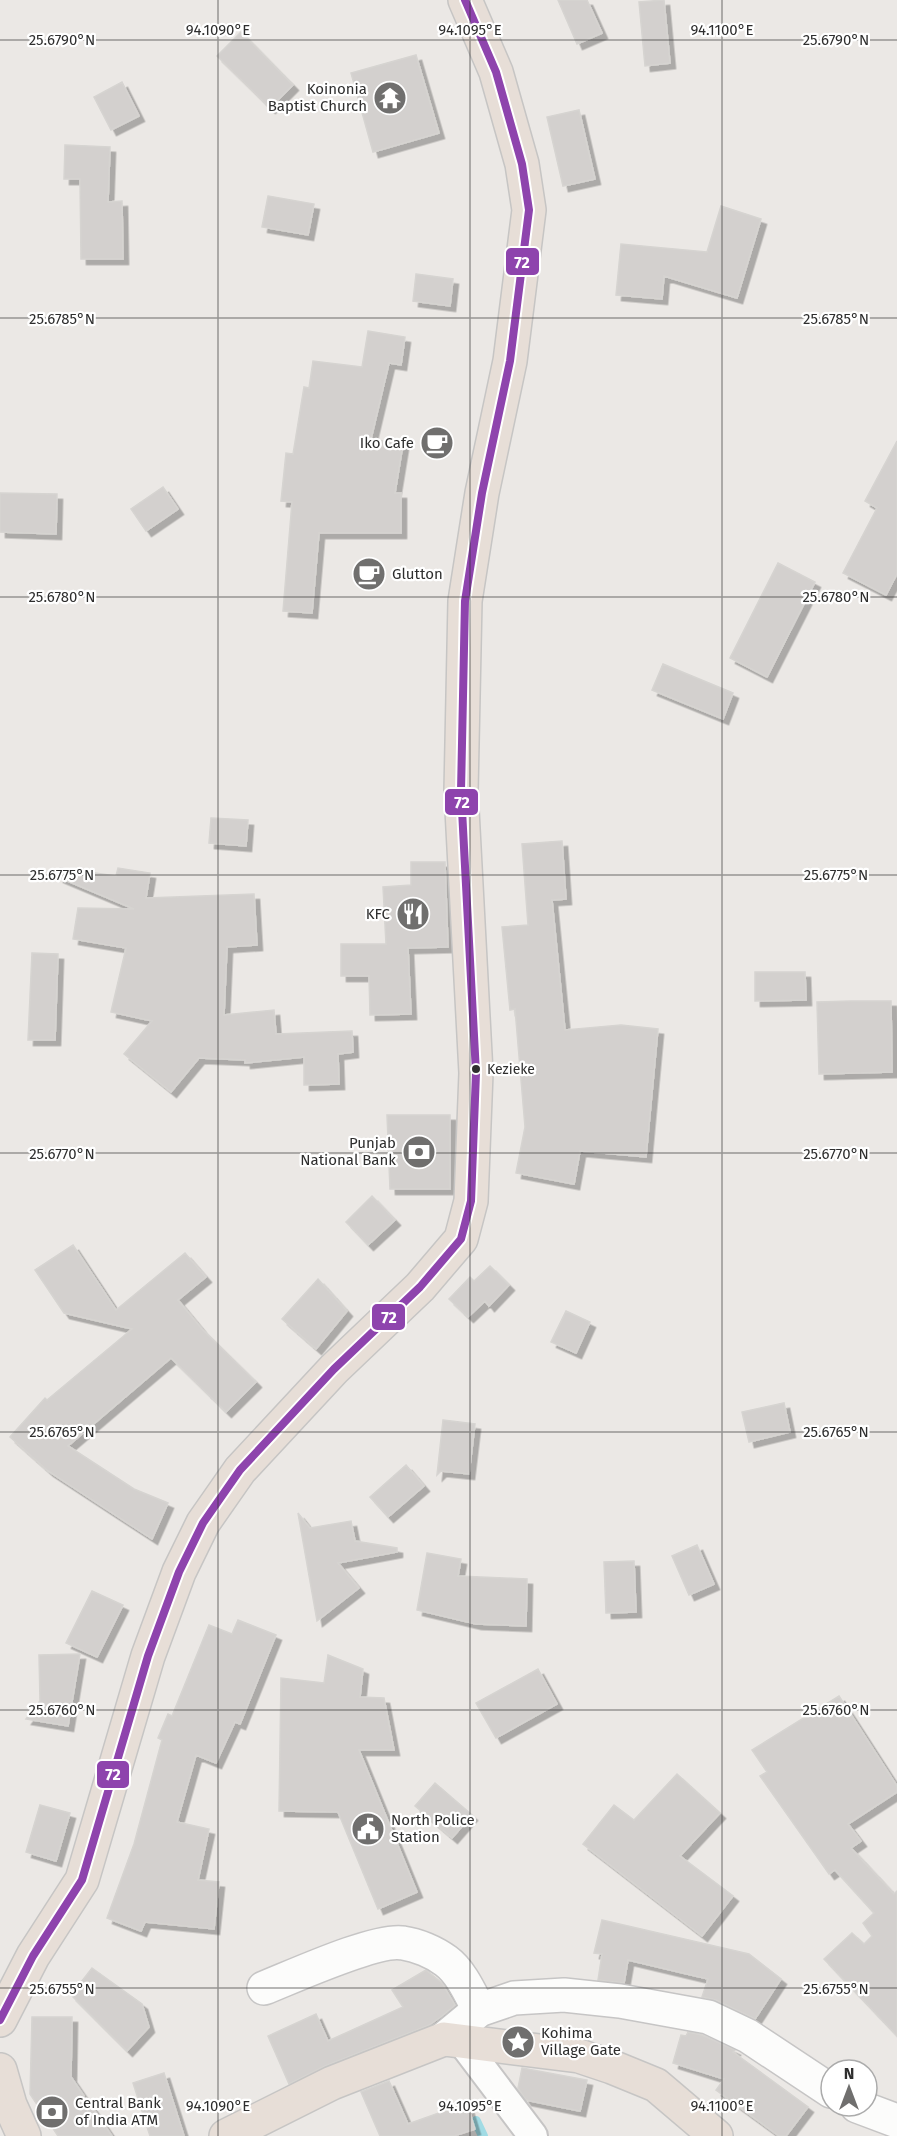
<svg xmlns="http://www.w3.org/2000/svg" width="897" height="2136" font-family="'Fira Sans',sans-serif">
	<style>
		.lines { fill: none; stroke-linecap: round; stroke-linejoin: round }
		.stream { stroke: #a1dbe4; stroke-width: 10 }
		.building { fill: #d3d0ce; stroke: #d6d4d1; stroke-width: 1.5; filter: url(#shadow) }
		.minor-casing { stroke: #c6c5c5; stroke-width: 32 }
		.tertiary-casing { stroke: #c6c5c5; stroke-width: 36 }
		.secondary-casing { stroke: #c6c5c5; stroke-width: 36 }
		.trunk-casing { stroke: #c6c5c4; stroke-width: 36 }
		.minor { stroke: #fcfcfb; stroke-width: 28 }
		.tertiary { stroke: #fcfcfb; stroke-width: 33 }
		.secondary { stroke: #fcfcfb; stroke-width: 33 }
		.trunk { stroke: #e7ded7; stroke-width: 33 }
		.bus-1-casing { stroke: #fff; stroke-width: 12 }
		.bus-1 { stroke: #8e44ad; stroke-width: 8 }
		.ticks { fill: none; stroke: #2e2e2e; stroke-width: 1.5; stroke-opacity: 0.45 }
		.bus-dot { fill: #2e2e2e; stroke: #fff; stroke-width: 2 }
		.labels { text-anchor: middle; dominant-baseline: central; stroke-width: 4.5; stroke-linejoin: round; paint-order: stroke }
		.bus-label { font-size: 14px; fill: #2e2e2e; stroke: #fff; text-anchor: start }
		.poi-label { font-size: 15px; fill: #2e2e2e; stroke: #fff; text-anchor: end }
		.ticks-label { font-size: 15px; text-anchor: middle; fill: #2e2e2e; stroke: #fff; stroke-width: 4.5; stroke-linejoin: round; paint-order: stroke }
		.line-badge { stroke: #fff; stroke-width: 2 }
		.badge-label { font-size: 16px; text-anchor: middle; font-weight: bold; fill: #fff }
	</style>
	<defs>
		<filter id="shadow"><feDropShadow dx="5.5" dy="5.5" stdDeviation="0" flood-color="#0004"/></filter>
	</defs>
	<rect width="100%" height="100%" fill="#ebe8e5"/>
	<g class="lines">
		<path class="stream" d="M476,2121L483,2136"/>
	</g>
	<path class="building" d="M558,0H587L602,33L577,44Z
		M664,0L670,63L645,66L639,2Z
		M241,32L293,85L270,108L217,56Z
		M416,55L439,133L373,152L351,73Z
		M122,82L139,116L111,130L94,97Z
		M579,110L595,179L563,186L547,117Z
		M65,145L110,147L108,202L122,201L123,259H81L80,179H64Z
		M268,196L314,204L308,235L262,227Z
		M721,206L761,219L737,298L664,276L662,299L616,295L621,244L707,252Z
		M416,274L453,279L450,306L413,301Z
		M368,331L405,337L401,365L389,363L371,439L403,444L395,493H401V533H319L312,613L283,611L292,502L281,501L286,453L293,454L304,387L309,388L313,361L362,367Z
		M897,441V574L886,595L843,573L877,508L865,501Z
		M163,487L178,509L146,531L131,509Z
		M0,493L57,494L56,534L0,532Z
		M778,563L815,582L767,677L730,658Z
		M663,664L733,693L723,719L652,690Z
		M211,818L248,820L246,846L209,843Z
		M562,841L566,899L552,900L565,1030L621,1025L658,1029L646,1157L580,1151L574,1184L516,1173L525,1127L515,1009L510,1010L502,927L528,925L522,844Z
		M411,862H445L448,947L408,948L411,1014L370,1015L369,976H341V944H386L383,887L411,885Z
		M60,868L116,876L118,868L150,873L146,898L254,894L257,945L227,947L224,1015L274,1010L276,1034L352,1031L353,1052L338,1054L339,1084L304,1085V1057L245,1063V1060L199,1058L171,1092L124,1054L152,1021L111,1012L126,948L73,939L78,908L134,909L58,877Z
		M32,953L58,954L55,1040H28Z
		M755,972H805L806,1000L755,1001Z
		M851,1001H891L892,1072L819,1074L817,1002Z
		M387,1115H450V1189H390Z
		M372,1196L395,1220L368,1245L346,1222Z
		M73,1245L116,1310L185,1253L206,1277L178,1300L202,1329L256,1382L226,1412L171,1358L68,1446L134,1489L168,1503L152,1539L48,1471L10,1437L45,1398L47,1400L132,1329L64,1313L35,1270Z
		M490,1266L509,1285L489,1306L485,1301L468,1317L449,1299L470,1277L474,1281Z
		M318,1279L347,1311L316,1349L282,1319Z
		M566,1311L590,1322L576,1353L551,1342Z
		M784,1403L790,1432L749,1442L742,1412Z
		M443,1420L475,1424L469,1474L441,1471L437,1475Z
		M406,1465L424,1486L388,1517L370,1497Z
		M298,1513L310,1528L351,1521L355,1541L397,1548V1552L338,1563L359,1588L317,1621Z
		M697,1545L714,1584L689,1595L672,1556Z
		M427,1553L461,1559L458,1576L527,1579L526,1626L476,1624L417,1610Z
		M634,1561L636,1612L606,1613L604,1562Z
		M92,1591L123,1605L97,1657L66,1643Z
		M238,1620L276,1635L240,1724L235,1722L216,1763L196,1755L177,1822L209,1829L198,1880L219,1882L214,1929L145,1922L141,1931L107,1918L134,1844L162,1740L158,1738L168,1714L172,1716L209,1625L232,1634Z
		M80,1654L68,1726L26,1719L40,1701L39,1655Z
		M328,1655L363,1669L360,1697L384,1698L394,1750H359L417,1892L378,1909L338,1812L279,1811L281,1678L324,1683Z
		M538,1669L557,1704L496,1738L476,1703Z
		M839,1696L897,1786V1792L848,1824L861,1841L851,1848L894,1894L897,1891V2036L824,1959L852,1933L864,1944L872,1936L863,1923L874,1913L835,1870L829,1874L760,1776L767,1772L752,1750Z
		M677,1774L720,1813L680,1856L733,1896L702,1936L583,1844L614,1805L634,1820Z
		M435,1783L472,1815L452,1838L415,1806Z
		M40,1805L70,1813L56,1861L26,1852Z
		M602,1920L749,1954L781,1979L755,2019L716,2000L702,1997L708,1979L628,1960L624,1983L598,1980L602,1954L594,1953Z
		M92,1968L142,2004L149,2027L127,2051L71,1995Z
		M426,1970L442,1983L455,2005L442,2016L429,2025L325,2066L289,2084L268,2036L316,2014L328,2041L403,2007L392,1990Z
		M32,2017H72L71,2077L84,2096L80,2100L86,2098L112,2136H58L30,2094Z
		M688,2032L702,2035L735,2050L733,2052L808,2107L786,2136H779L716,2090L724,2079L673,2063L681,2035L686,2036Z
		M522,2068L587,2080L580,2111L526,2100L518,2088Z
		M164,2073L177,2114L184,2136H150L133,2083Z
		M389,2081L408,2124L467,2103L475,2129L454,2136H380L361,2092Z"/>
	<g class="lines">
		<g class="minor-casing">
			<path id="minor" d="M462,2042L533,2136"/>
		</g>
		<g class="tertiary-casing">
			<path id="tertiary" d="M264,1988C292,1977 377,1938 403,1943C417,1945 434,1952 446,1961C461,1972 470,1993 479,2010"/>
		</g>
		<g class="secondary-casing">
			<path id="secondary" d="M444,2039L479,2010L514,1998L564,1995L620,2001L708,2017L748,2036L831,2091
				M857,2106L897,2121"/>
		</g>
		<g class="trunk-casing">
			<path id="trunk" d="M0,2020L33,1956L82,1880L148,1656L179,1572L203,1523L240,1470L334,1369L420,1287L461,1239L471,1201L476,1073L461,791L465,601L482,493L510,361L529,210L522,164L496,72L465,0
				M0,2070L10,2105L24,2136
				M226,2136L332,2083L444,2039L579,2056L612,2067L656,2085L716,2136"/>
		</g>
		<use href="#minor" class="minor"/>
		<use href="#tertiary" class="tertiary"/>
		<use href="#secondary" class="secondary"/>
		<use href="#trunk" class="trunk"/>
		<g class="bus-1-casing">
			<path id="bus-1" d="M0,2020L33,1956L82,1880L148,1656L179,1572L203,1523L240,1470L334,1369L420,1287L461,1239L471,1201L476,1073L461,791L465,601L482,493L510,361L529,210L522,164L496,72L465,0"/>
		</g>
		<use href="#bus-1" class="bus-1"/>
	</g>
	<path class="ticks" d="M218,0V2136M470,0V2136M722,0V2136M0,40H897M0,318H897M0,597H897M0,875H897M0,1153H897M0,1432H897M0,1710H897M0,1988H897"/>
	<defs>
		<g id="temple-disc" transform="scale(1.725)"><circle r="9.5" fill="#706f6e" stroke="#fff"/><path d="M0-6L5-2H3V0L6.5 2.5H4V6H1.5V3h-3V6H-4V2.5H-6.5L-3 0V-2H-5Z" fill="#fff"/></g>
		<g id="cafe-disc" transform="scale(1.725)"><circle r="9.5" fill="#706f6e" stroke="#fff"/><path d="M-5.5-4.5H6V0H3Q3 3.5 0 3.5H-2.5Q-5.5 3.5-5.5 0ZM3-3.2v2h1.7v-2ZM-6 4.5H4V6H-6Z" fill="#fff"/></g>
		<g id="restaurant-disc" transform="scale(1.725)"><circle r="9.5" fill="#706f6e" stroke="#fff"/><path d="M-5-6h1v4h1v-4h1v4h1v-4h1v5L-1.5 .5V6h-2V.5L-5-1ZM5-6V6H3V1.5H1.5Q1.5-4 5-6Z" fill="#fff"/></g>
		<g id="bank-disc" transform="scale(1.725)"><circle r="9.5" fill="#706f6e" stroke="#fff"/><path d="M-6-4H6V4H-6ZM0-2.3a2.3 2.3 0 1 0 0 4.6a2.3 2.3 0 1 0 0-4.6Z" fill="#fff"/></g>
		<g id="civic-disc" transform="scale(1.725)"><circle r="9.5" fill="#706f6e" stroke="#fff"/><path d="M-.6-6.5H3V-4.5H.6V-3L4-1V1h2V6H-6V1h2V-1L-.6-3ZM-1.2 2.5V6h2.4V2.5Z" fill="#fff"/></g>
		<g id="sight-disc" transform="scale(1.725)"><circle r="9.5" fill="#706f6e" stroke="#fff"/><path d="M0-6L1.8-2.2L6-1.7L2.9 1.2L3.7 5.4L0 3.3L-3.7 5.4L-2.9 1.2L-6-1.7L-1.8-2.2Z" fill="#fff"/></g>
	</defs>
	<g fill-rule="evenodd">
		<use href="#temple-disc" x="390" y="98"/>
		<use href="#cafe-disc" x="437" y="443"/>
		<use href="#cafe-disc" x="369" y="574"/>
		<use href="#restaurant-disc" x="413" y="914"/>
		<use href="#bank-disc" x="419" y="1152"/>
		<use href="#civic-disc" x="368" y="1829"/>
		<use href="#sight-disc" x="518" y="2042"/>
		<use href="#bank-disc" x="52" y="2112"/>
	</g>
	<circle class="bus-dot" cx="476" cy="1069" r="5"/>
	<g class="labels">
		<g class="bus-label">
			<text x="487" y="1069">Kezieke</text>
		</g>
		<g class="poi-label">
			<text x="367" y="89">Koinonia<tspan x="367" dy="17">Baptist Church</tspan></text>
			<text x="414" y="443">Iko Cafe</text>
			<text x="392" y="574" text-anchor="start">Glutton</text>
			<text x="390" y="914">KFC</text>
			<text x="396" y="1143">Punjab<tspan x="396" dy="17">National Bank</tspan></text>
			<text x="391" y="1820" text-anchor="start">North Police<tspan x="391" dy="17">Station</tspan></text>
			<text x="541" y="2033" text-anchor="start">Kohima<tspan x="541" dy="17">Village Gate</tspan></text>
			<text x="75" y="2103" text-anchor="start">Central Bank<tspan x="75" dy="17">of India ATM</tspan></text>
		</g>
	</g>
	<g class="ticks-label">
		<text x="218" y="35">94.1090°E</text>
		<text x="470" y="35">94.1095°E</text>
		<text x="722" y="35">94.1100°E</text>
		<text x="62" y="45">25.6790°N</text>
		<text x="836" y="45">25.6790°N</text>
		<text x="62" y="324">25.6785°N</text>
		<text x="836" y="324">25.6785°N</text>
		<text x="62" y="602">25.6780°N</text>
		<text x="836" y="602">25.6780°N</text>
		<text x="62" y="880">25.6775°N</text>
		<text x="836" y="880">25.6775°N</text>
		<text x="62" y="1159">25.6770°N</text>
		<text x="836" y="1159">25.6770°N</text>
		<text x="62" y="1437">25.6765°N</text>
		<text x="836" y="1437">25.6765°N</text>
		<text x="62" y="1715">25.6760°N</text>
		<text x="836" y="1715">25.6760°N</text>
		<text x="62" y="1994">25.6755°N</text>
		<text x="836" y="1994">25.6755°N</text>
		<text x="218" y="2111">94.1090°E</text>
		<text x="470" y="2111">94.1095°E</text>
		<text x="722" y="2111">94.1100°E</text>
	</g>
	<g class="line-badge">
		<rect x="505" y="247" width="35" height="29" rx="6" fill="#8e44ad"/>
		<rect x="444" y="788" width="35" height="28" rx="6" fill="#8e44ad"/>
		<rect x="371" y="1303" width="35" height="28" rx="6" fill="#8e44ad"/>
		<rect x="96" y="1760" width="34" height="29" rx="6" fill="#8e44ad"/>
	</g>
	<g class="badge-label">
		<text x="522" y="268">72</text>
		<text x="462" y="808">72</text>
		<text x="389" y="1323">72</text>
		<text x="113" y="1780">72</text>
	</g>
	<g transform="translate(849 2088)"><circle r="28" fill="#ffffff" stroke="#ababab" stroke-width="1.5"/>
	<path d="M0-4.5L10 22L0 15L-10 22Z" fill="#706f6e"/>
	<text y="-9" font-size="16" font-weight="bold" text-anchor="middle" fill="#2e2e2e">N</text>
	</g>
</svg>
